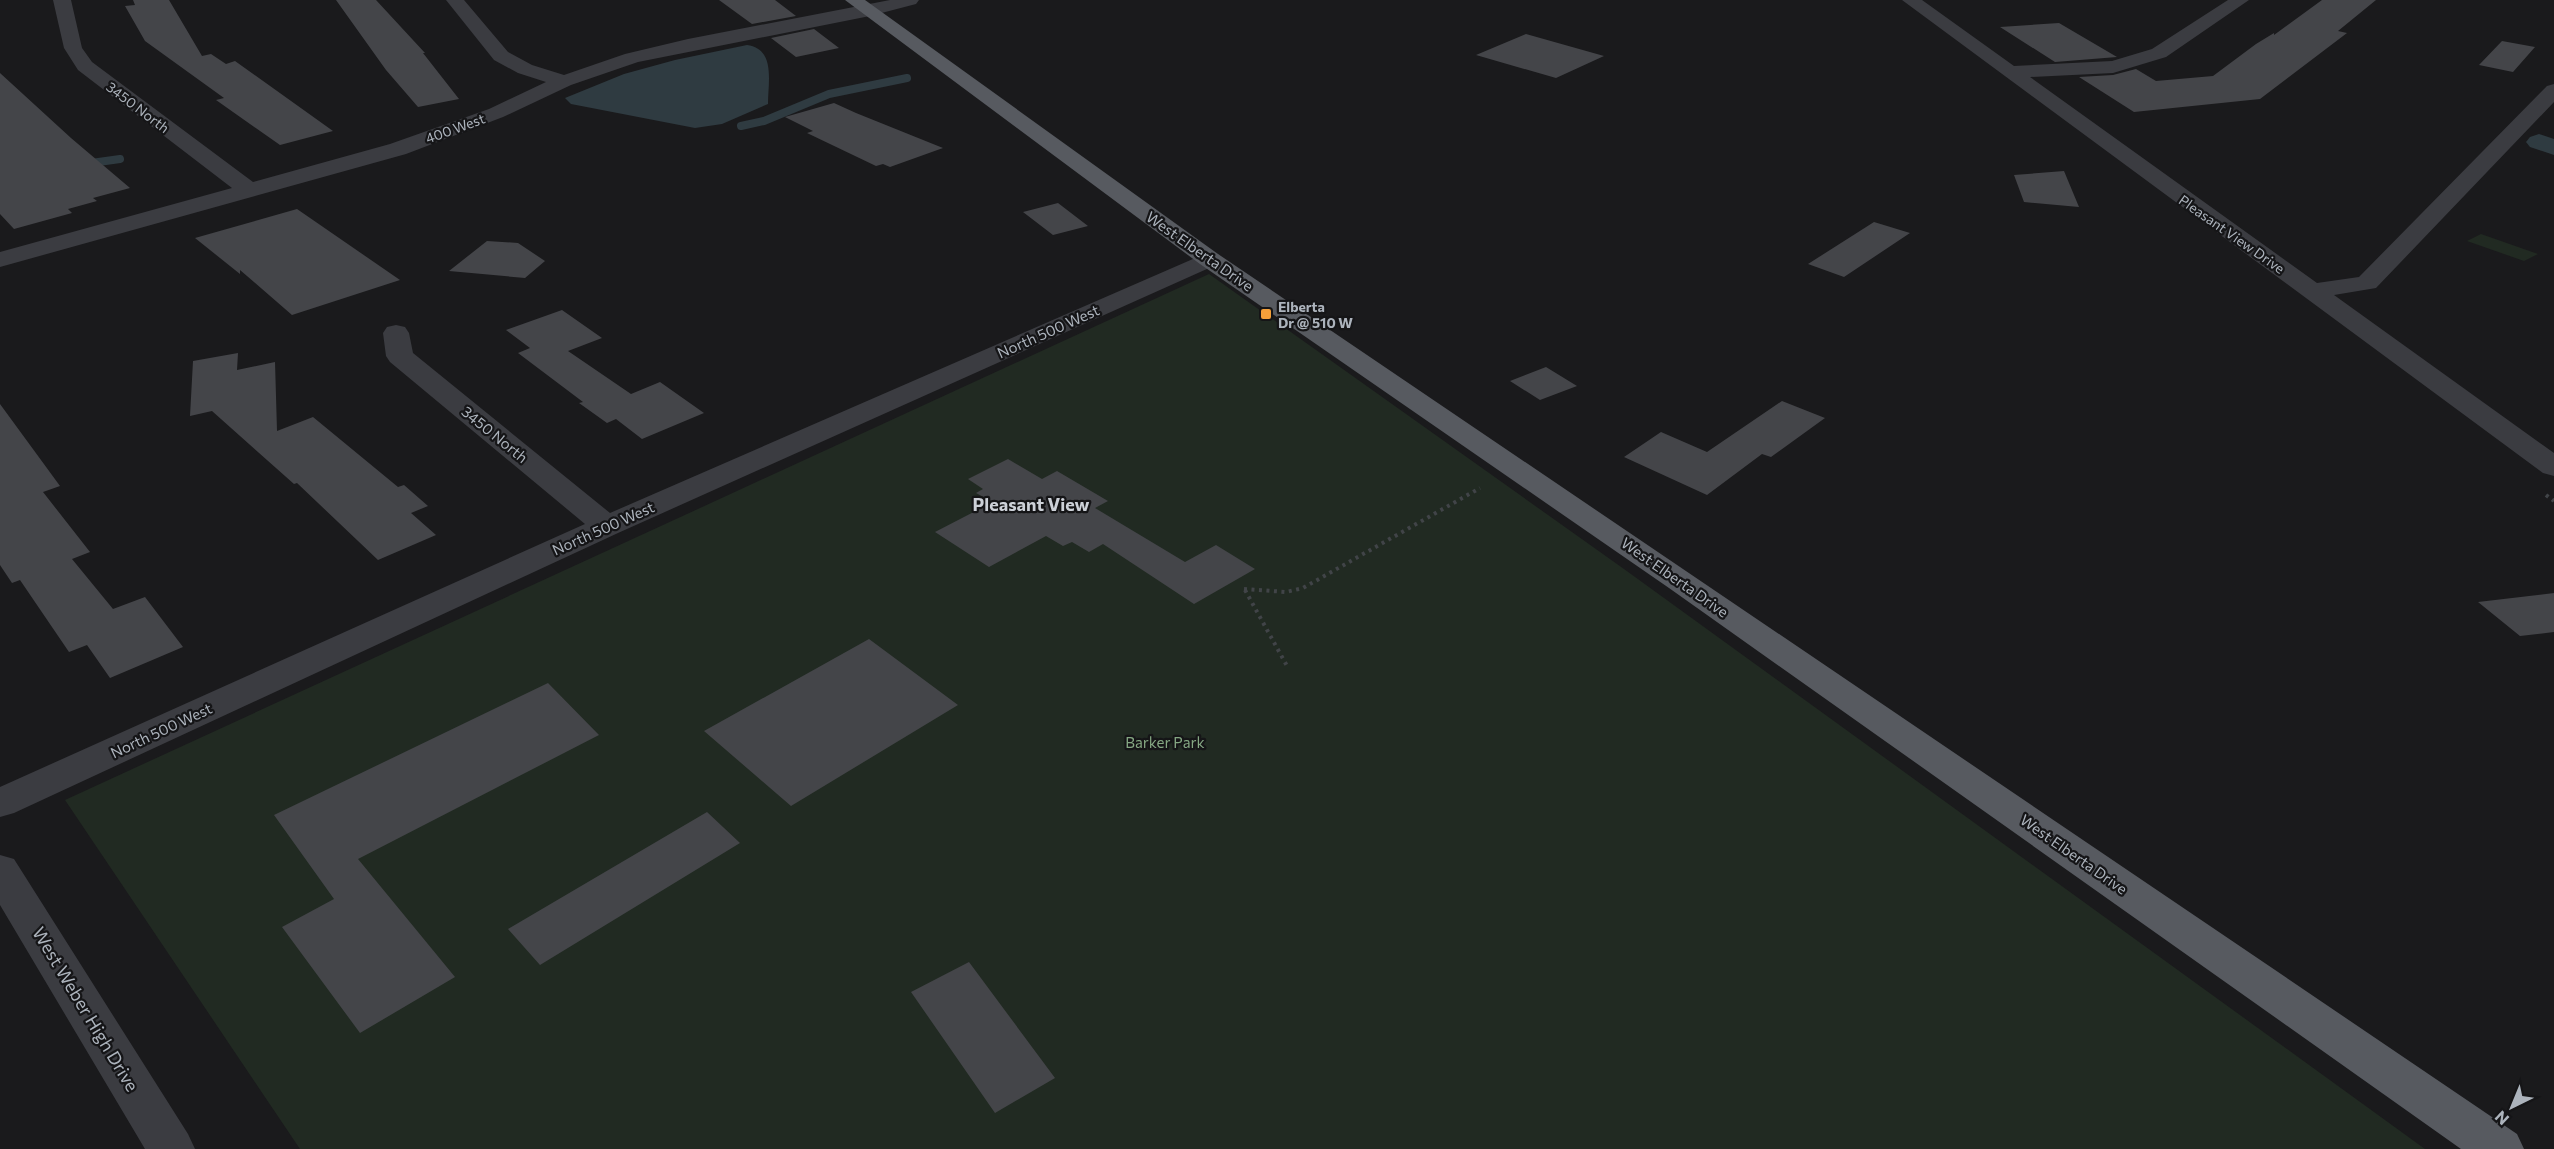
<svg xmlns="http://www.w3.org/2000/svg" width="2554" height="1149" font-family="Commissioner,sans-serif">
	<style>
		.green { fill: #212a22 }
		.water { fill: #2f3b41 }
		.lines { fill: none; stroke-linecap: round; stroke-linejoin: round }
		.stream { stroke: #2f3b41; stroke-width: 8 }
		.canal { fill: #2f3b41; fill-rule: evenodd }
		.building { fill: #444549 }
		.path { stroke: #414448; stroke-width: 4; stroke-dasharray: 3 4.5; stroke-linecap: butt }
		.minor { fill: #3b3c41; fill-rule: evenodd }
		.major { fill: #575a60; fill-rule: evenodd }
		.poi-dot { fill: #f4a03a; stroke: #151517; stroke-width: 2 }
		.labels { text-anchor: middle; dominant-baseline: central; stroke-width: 4.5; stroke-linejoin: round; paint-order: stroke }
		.far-street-label { font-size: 14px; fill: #acb3bc; stroke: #151517 }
		.far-poi-label { font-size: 14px; font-weight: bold; fill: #acb3bc; stroke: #151517; text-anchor: start }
		.street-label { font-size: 15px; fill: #acb3bc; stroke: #151517 }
		.park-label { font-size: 15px; fill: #85a783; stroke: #151517 }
		.quarter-label { font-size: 18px; font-weight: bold; fill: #cdd1d8; stroke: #151517 }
		.near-street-label { font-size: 18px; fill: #acb3bc; stroke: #151517 }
	</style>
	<rect width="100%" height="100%" fill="#1a1a1c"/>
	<path class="green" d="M2481,234L2538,254L2524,261L2467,241Z
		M1209,274L1624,569L2425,1149H300L65,800Z"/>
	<path class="water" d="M747,45C776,49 768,82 768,104L722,124L695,128L571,104L565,98L624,74L675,60Z"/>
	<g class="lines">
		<path class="stream" d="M741,126L764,121L829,94L907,78
			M84,164L120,159"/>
		<path class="canal" d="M2539,134L2554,139V155L2530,147L2526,142L2530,137Z"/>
	</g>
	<path class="building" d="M133,0H169L202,56L211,54L226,64L235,61L333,131L280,145L216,100L224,98L145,41L125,6L135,5Z
		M336,0H376L425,53H423L459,99L418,107L386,70Z
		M719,0H775L796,16L752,24Z
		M2322,0H2376L2338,31L2347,33L2260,99L2134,112L2079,77L2113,75L2136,69L2156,81L2213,76L2256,44L2274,33V35Z
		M2059,23L2117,57L2055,62L2000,27Z
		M814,29L839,48L796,57L771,38Z
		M1526,34L1604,56L1556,78L1476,55Z
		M2502,41L2535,47L2513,72L2479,65Z
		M0,73L71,138L130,188L93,198L97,201L68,209L72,213L14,229L0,214Z
		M834,103L856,113L943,148L890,167L883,164L876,166L807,133L813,131L785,117Z
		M2064,171L2079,207L2024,202L2014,175Z
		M1058,203L1088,226L1053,235L1023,212Z
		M297,209L400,280L292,315L240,270V274L195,238Z
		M1874,222L1910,233L1844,277L1808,264Z
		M487,241L518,243L545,261L525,278L449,271Z
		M562,310L602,338L568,351L631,394L660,382L704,413L642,439L616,419L607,423L579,403L583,402L518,353L530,348L506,330Z
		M238,353L237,370L275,362L277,431L313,417L398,487L404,485L428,506L411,513L436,535L378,560L297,483L294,484L212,411L190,416L193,361Z
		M1546,367L1577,386L1540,400L1510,381Z
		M1782,401L1825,418L1771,457L1762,454L1707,495L1624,457L1661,432L1707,452Z
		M0,404L60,486L43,492L90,552L72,559L113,609L145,597L183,647L110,678L87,645L69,652L20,580L12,583L0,565Z
		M1008,459L1042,479L1057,471L1108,501L1095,508L1185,562L1216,545L1255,569L1194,604L1103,544L1089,552L1072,542L1063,546L1046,536L989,567L935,532L993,502L976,493L983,489L968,479Z
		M2554,593V632L2520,636L2478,602Z
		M869,639L958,705L791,806L704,731Z
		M548,683L599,735L358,859L455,977L360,1033L282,927L334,899L274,815Z
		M707,812L740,843L540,965L508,929Z
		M969,962L1055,1078L995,1113L911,992Z"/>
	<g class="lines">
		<path class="path" d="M2546,495L2554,501
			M1244,589L1286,592L1303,588L1480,488
			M1245,590L1287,666"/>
		<path class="minor" d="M53,0H71L82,48L92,62L253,182L390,144L489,109L546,82L518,73L494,60L446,0H464L508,52L532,65L564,75L625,54L688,39L890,0H919L916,4L870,16L638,62L571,85L503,117L406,154L0,267V252L232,188L78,70L64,48Z
			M1902,0H1922L2014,66L2112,61L2152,49L2228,0H2249L2166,57L2113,73L2030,77L2317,283L2359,277L2547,86L2554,84V102L2376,288L2334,295L2554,453V476L2543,473Z
			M1209,252L1218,254L1221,259L1218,264L618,533L14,813L0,817V787L585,524L390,362L386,356L383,333L387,327L396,325L405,327L409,333L413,353L610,513Z
			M0,855L14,859L188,1134L195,1149H145L0,905Z"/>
		<path class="major" d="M845,0H865L1218,254L2517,1134L2524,1149H2461L1669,588L1200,264Z"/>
	</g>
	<rect class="poi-dot" x="1260" y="308" width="12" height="12" rx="3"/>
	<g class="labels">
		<g class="far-street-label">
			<text transform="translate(138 107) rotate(37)">3450 North</text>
			<text transform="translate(455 128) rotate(-20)">400 West</text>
			<text transform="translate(2232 234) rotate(35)">Pleasant View Drive</text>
		</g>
		<g class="far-poi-label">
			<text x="1278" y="306">Elberta<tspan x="1278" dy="16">Dr @ 510 W</tspan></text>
		</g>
		<g class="street-label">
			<text transform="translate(1200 251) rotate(35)">West Elberta Drive</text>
			<text transform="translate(1048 331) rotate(-24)">North 500 West</text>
			<text transform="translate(495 434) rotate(39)">3450 North</text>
			<text transform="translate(603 528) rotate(-24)">North 500 West</text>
			<text transform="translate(1675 577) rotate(35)">West Elberta Drive</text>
			<text transform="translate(161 730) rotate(-25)">North 500 West</text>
			<text transform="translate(2074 854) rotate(35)">West Elberta Drive</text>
		</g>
		<g class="park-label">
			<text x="1165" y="742">Barker Park</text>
		</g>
		<g class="quarter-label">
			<text x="1031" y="504">Pleasant View</text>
		</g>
		<g class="near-street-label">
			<text transform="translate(86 1009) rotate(59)">West Weber High Drive</text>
		</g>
	</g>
	<g transform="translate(2512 1107) rotate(223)" stroke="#151517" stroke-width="4.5" paint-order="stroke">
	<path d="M0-4.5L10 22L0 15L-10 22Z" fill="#acb3bc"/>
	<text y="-9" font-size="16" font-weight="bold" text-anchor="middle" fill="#acb3bc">N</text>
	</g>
</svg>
